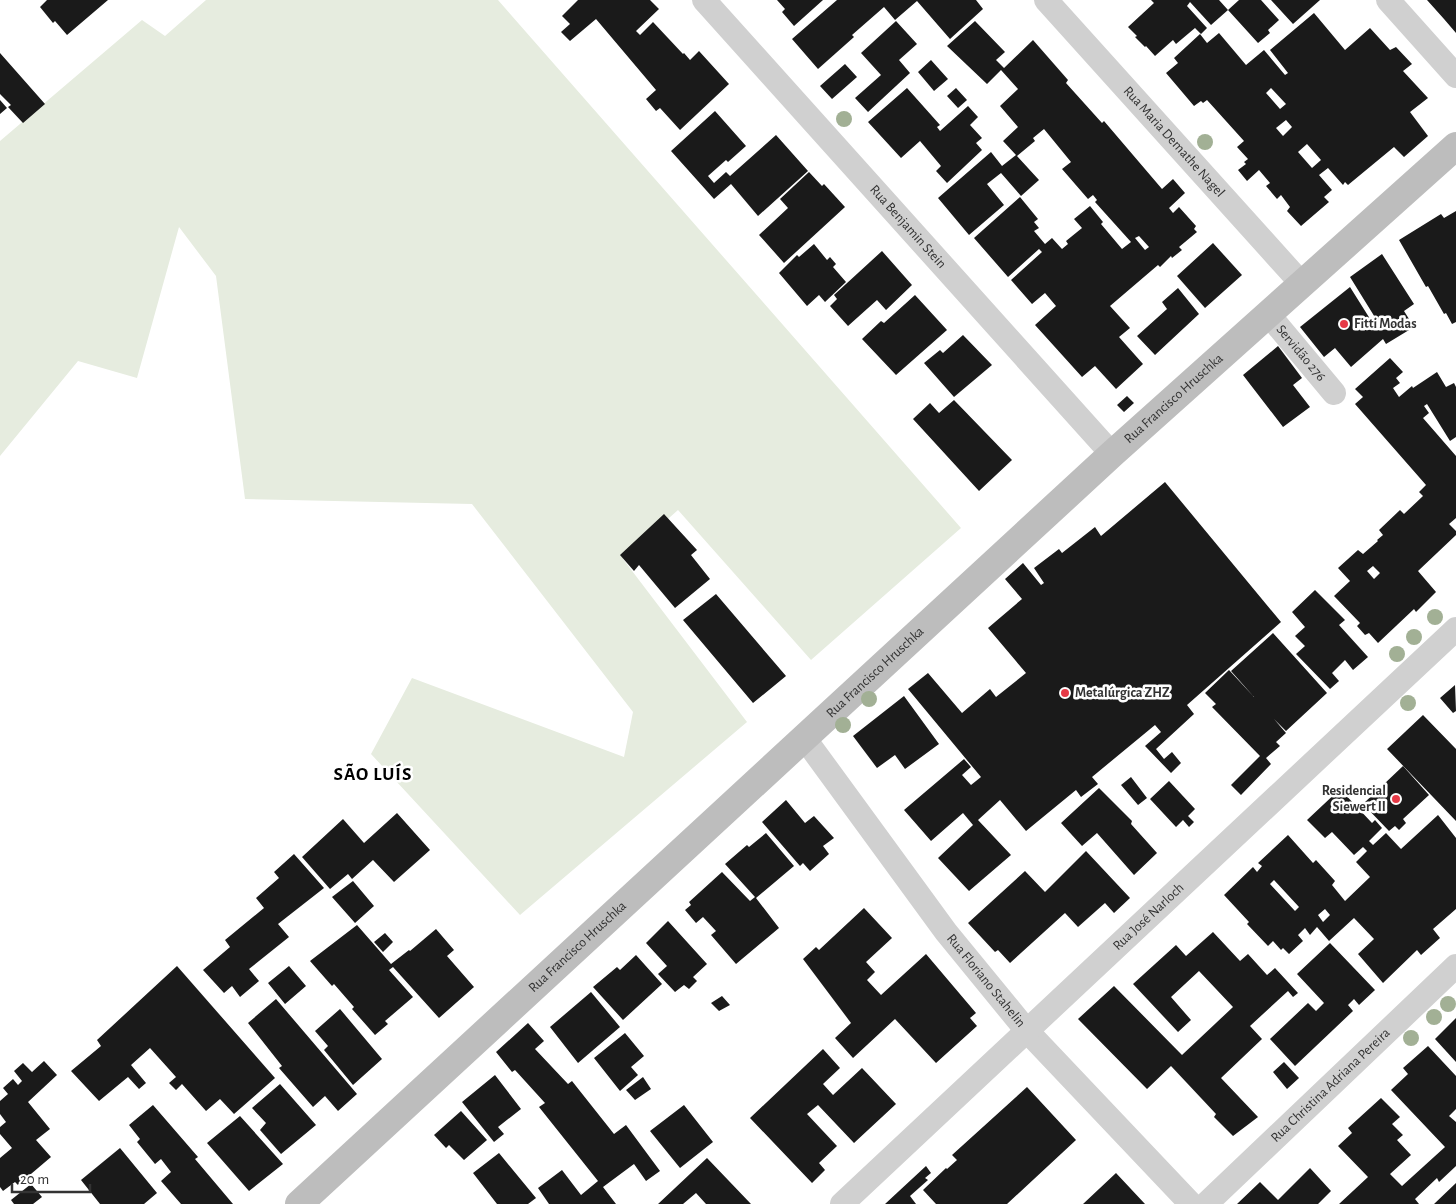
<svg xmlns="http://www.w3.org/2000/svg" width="1456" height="1204" font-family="'Alegreya Sans',sans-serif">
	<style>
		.green { fill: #e6ecdf }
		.building { fill: #1a1a1a; fill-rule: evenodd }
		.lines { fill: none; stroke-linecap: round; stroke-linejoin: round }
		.street { stroke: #d0d0d0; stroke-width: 24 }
		.secondary { stroke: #bdbdbd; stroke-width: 28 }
		.tree { fill: #a2b095 }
		.poi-dot { fill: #e63946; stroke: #fff; stroke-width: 2 }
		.labels { text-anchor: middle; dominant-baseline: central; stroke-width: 5; stroke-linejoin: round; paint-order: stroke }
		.street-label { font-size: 14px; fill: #333; stroke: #fff }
		.poi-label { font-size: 14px; font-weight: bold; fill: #333; stroke: #fff; text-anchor: start }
		.district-label { font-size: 19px; font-weight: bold; letter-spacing: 1px; fill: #000; stroke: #fff }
	</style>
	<rect width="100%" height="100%" fill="#fff"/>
	<path class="green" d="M206,0H498L961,528L811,660L678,510L623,559L747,722L520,915L371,754L412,678L624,757L633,712L472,504L245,499L216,276L179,227L137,378L78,361L0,456V141L142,20L165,36Z"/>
	<path class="building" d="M47,0H108L67,35L55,21L53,23L40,7Z
		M578,0H650L659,9L636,31L640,35L653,22L683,54L684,53L690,60L699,51L729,84L680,130L660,108L656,111L646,99L656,90L596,19L570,41L561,32L570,24L562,16Z
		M777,0H823L794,26L782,12L785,9Z
		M837,0H976L983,9L950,39L917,1L895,20L884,7L852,35L854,37L818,69L792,39Z
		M1151,0H1219L1228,10L1211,25L1190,2L1187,6L1207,28L1201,34L1195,28L1176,44L1173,40L1155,56L1146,46L1145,47L1135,37L1137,36L1128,27L1154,3Z
		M1239,0H1261L1279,20L1268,30L1270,33L1258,43L1228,10Z
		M1271,0H1320L1293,24Z
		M1427,0H1456V33L1444,19Z
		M1314,13L1345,50L1370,28L1390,50L1396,47L1412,64L1403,71L1428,98L1410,112L1428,136L1404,157L1394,147L1348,185L1345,182L1343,185L1328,168L1319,175L1332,190L1324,197L1329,202L1301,226L1287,211L1290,207L1281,195L1277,199L1266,186L1270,183L1259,170L1247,181L1238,170L1246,164L1244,162L1248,159L1237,147L1244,141L1207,100L1203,103L1201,101L1194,106L1166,73L1178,63L1174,58L1200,34L1207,43L1219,33L1246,65L1264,50L1285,75L1288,73L1270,50ZM1271,88L1286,104L1280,109L1266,93ZM1286,120L1292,127L1283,136L1276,128ZM1307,144L1321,160L1312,168L1298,152Z
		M896,21L917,44L899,60L910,73L868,112L855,98L881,75L861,53Z
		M975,21L1005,52L996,60L1004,68L1033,40L1068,80L1066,83L1102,123L1104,121L1162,189L1173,179L1185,193L1169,208L1173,213L1179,207L1196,226L1194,229L1197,232L1179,247L1182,250L1172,258L1171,256L1160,267L1158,265L1110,306L1130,328L1119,337L1143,364L1116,389L1095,366L1082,377L1035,325L1056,306L1045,293L1032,304L1011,280L1042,252L1039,249L1008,277L974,238L1020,197L1038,219L1034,222L1039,228L1034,231L1045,244L1052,238L1062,249L1068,244L1066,241L1082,228L1074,219L1090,206L1103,222L1101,224L1122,249L1131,242L1095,202L1097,200L1093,195L1088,199L1062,169L1071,162L1044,129L1033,138L1035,141L1017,156L1039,180L1021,196L1001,173L987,184L1004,205L969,235L938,198L991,152L1002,166L1016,155L1003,141L1018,127L1000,106L1018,89L1001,70L987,84L947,46ZM1139,236L1149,247L1145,250L1135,238Z
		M0,53L45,104L23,123L8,107L11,105L0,94Z
		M931,60L948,79L934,91L918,72Z
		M845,64L857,77L832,99L820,86Z
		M907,88L940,125L937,127L940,131L968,106L978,117L970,125L982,138L976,143L982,150L947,183L936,171L941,166L920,141L901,158L868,122Z
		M956,88L967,100L958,108L947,96Z
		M0,100L7,108L0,114Z
		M715,111L746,146L728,162L726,160L708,176L714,183L726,172L730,176L776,135L808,171L758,216L731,184L714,199L671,151Z
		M809,172L822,186L824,184L845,207L784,263L759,235L788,208L780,199Z
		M1456,211V322L1452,324L1446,313L1444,314L1428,286L1426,287L1399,240L1441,214L1444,218Z
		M1213,243L1242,275L1205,308L1177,276Z
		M814,244L827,260L830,257L836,264L833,267L846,282L825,302L819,295L807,306L779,273L797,255L799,257Z
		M882,251L912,285L886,310L877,300L848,326L830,306L837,299L834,295Z
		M1382,254L1414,304L1404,311L1414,327L1386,344L1383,339L1351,367L1335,348L1324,357L1300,327L1350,287L1372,322L1376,319L1350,277Z
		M1178,288L1199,314L1155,355L1137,336L1167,309L1162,302Z
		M915,295L947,330L896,375L862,339L881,321L884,323Z
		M963,335L992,365L954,397L924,363L940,350L943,353Z
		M1278,346L1302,378L1293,385L1310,407L1283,427L1243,375Z
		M1390,358L1403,372L1396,378L1400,383L1393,388L1399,397L1412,386L1413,388L1437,372L1446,387L1454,383L1456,387V437L1450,441L1427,404L1424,406L1429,413L1423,418L1456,456V518L1449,524L1456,531V535L1418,571L1436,592L1416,612L1414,609L1378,643L1369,633L1365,635L1357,626L1360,623L1334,596L1350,581L1338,568L1358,550L1363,554L1378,541L1377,540L1383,535L1379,530L1400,510L1404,514L1423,496L1419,492L1426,485L1355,404L1363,397L1355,389ZM1373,566L1380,573L1374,579L1367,571Z
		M1127,396L1134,403L1124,412L1117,405Z
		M954,400L1012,460L979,491L913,419L930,403L939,413Z
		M1165,482L1281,622L1187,705L1194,714L1156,749L1164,759L1172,752L1181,763L1171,773L1145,746L1161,732L1155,725L1092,777L1098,784L1081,797L1076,790L1026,831L1000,800L978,820L1011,855L969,891L938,858L973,825L963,813L931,841L904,810L964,759L971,767L962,775L971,785L981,777L908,689L928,673L962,713L990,689L996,697L1026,673L988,628L1022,599L1005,579L1023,563L1041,585L1044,583L1034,568L1059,549L1062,553L1095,527L1101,536Z
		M664,514L697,550L691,555L710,579L675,608L639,565L634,571L620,555Z
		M1315,590L1345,620L1339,625L1368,657L1353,670L1345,660L1332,673L1339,681L1330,689L1296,654L1305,646L1295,636L1305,627L1292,612Z
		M716,594L786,676L753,703L683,620Z
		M1273,633L1327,693L1286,731L1274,719L1286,733L1276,742L1280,746L1266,758L1271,764L1241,795L1231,785L1260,756L1212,707L1216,704L1205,693L1229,670L1254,697L1231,671Z
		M1455,685L1456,711L1453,713L1440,698Z
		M904,696L939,744L905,769L895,755L877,768L853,736Z
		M1423,715L1456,749V821L1387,749Z
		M1403,766L1429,795L1403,819L1406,823L1399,830L1395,826L1389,831L1363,804Z
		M1131,777L1147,798L1138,805L1121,785Z
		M1169,781L1195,809L1188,816L1194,822L1189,827L1183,820L1176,827L1150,799Z
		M1099,788L1132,821L1131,824L1157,853L1134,875L1097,833L1082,846L1061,823Z
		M1340,789L1372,823L1375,820L1382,828L1369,841L1373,845L1386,833L1401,849L1438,815L1456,838V909L1433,929L1440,938L1421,955L1417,950L1383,983L1358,954L1374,939L1354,918L1329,941L1317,927L1310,935L1305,928L1298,935L1303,941L1289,954L1283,948L1281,950L1273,941L1268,946L1247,924L1249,922L1224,895L1253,867L1257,872L1262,866L1258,863L1288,835L1313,863L1316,860L1335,881L1332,885L1345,901L1370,877L1356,862L1367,851L1363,847L1354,855L1332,832L1325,838L1307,820ZM1274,880L1299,907L1295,911L1270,884ZM1325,909L1330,915L1323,922L1318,915Z
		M786,800L805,823L814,816L834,838L823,846L829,854L810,871L803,863L800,866L762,822Z
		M397,813L430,850L394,882L373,860L352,879L348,874L330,889L302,857L343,819L364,843Z
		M766,833L794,866L756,898L779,928L736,964L711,935L716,931L703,917L696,923L685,910L691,905L689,902L722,872L750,901L755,897L725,864L747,845L749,847Z
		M1086,851L1130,898L1114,913L1105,903L1078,927L1065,913L1010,963L998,950L995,952L968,923L1025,871L1045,892Z
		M294,854L324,888L278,924L289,937L249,969L259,981L240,997L232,986L224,993L203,970L230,947L225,940L264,908L256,898L279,878L274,872Z
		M353,881L374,906L355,923L332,897Z
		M864,908L892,938L866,962L875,972L867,980L881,995L926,954L976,1013L970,1018L977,1026L936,1063L895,1019L853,1058L835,1038L851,1023L803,959L816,947L819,950Z
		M668,921L707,964L693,977L697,981L689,989L684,985L675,992L658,974L667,966L646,943Z
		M357,925L391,964L409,950L410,951L436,929L454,950L447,956L474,987L439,1018L393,967L389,970L413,997L385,1021L388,1024L375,1035L352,1009L354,1007L334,984L332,986L310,961Z
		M1213,932L1240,961L1248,954L1267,975L1275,968L1298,993L1293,997L1288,991L1250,1026L1262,1039L1221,1078L1258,1117L1233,1136L1214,1117L1216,1114L1171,1066L1147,1089L1078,1019L1114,986L1182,1055L1233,1007L1199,971L1171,997L1191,1020L1178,1032L1133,984L1176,945L1186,956Z
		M385,933L393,942L383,952L374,942Z
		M1330,943L1375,990L1359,1005L1354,999L1348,1005L1353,1011L1295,1066L1270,1039L1308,1003L1316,1011L1324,1003L1297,974Z
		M636,955L662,984L623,1020L593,987L617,967L620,970Z
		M177,966L275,1078L234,1114L220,1099L206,1111L182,1084L176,1090L169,1083L176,1077L150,1048L131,1065L146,1083L139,1089L128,1077L99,1101L71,1071L101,1046L97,1040Z
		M289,966L306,986L285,1004L268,983Z
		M591,992L620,1027L578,1063L550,1027Z
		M722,996L730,1005L719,1011L711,1003Z
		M276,999L357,1094L338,1111L325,1096L313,1107L279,1068L282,1066L248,1023Z
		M340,1009L382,1059L353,1085L324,1050L328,1046L315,1031Z
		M1456,1018V1062L1435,1039Z
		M528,1023L544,1041L535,1049L568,1084L572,1081L614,1134L626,1125L660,1171L646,1181L634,1164L603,1187L616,1204H549L538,1188L562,1170L581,1195L598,1181L539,1107L545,1103L515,1070L512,1072L496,1052Z
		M625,1033L644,1056L631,1067L638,1075L620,1091L594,1058Z
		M1428,1046L1456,1076V1109L1449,1116L1456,1122V1166L1439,1182L1437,1178L1415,1199L1419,1204H1339L1368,1177L1338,1146L1352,1133L1348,1128L1381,1098L1400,1117L1392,1124L1403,1135L1397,1140L1411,1155L1390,1174L1402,1186L1445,1147L1391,1090L1408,1074L1403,1068Z
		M823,1049L840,1068L823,1084L833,1095L862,1068L896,1104L854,1143L818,1105L807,1114L837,1146L819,1163L825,1170L812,1183L750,1118Z
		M44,1061L57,1075L28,1102L50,1129L36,1140L51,1157L18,1185L15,1182L3,1191L0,1187V1158L12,1148L0,1134V1127L6,1122L0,1114V1101L8,1094L3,1088L13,1079L18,1085L22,1081L14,1071L23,1063L32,1072Z
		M1284,1062L1299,1078L1287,1089L1273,1072Z
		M495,1075L521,1109L498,1127L504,1134L494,1142L462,1102Z
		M643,1077L651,1089L635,1100L626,1090Z
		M280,1084L316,1125L281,1154L260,1130L266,1123L252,1108Z
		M1027,1087L1076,1140L1007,1204H936L923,1190L946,1168L947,1169L957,1160L952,1155Z
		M153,1105L198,1157L195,1159L233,1204H181L161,1181L171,1172L161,1159L155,1164L137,1142L140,1139L129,1125Z
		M684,1105L713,1142L680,1168L650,1131Z
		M461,1111L487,1140L464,1160L449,1145L446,1148L434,1135Z
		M240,1116L283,1164L249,1191L207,1143Z
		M120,1148L157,1193L144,1204H100L81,1180Z
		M499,1153L536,1198L528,1204H497L473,1173Z
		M707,1158L751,1204H706L696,1193L683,1204H658Z
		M926,1166L931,1173L925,1178L928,1180L910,1196L916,1204H885Z
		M1310,1168L1331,1191L1318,1204H1237L1260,1182L1278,1200Z
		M1116,1173L1145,1204H1083Z
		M1456,1183V1204H1434Z
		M31,1184L42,1197L33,1204H14L11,1200Z"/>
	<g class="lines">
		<g class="street">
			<path id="s1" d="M704,0L1112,454"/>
			<path id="s2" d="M1046,0L1302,284"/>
			<path d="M1388,0L1456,76"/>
			<path id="s3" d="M1268,314L1334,393"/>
			<path id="s4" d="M805,739L946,932L1027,1031L1191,1204"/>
			<path id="s5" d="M842,1204L1456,629"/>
			<path id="s6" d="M1206,1204L1456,966"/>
		</g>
		<path class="secondary" id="s7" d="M299,1204L1112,454L1456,146"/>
	</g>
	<g class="tree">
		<circle cx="844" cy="119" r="8"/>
		<circle cx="1205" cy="142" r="8"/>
		<circle cx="1435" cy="617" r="8"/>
		<circle cx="1414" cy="637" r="8"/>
		<circle cx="1397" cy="654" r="8"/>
		<circle cx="869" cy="699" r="8"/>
		<circle cx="1408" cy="703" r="8"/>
		<circle cx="843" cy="725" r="8"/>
		<circle cx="1448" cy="1004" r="8"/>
		<circle cx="1434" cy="1017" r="8"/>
		<circle cx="1411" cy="1038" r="8"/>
	</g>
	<g class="poi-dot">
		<circle cx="1344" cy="324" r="5"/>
		<circle cx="1065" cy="693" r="5"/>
		<circle cx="1396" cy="799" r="5"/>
	</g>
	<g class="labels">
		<g class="street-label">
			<text stroke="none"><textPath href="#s2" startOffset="191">Rua Maria Demathe Nagel</textPath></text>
			<text stroke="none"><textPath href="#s1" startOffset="305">Rua Benjamin Stein</textPath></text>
			<text stroke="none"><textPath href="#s3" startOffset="51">Servidão 276</textPath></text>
			<text stroke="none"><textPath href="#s7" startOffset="1189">Rua Francisco Hruschka</textPath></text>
			<text stroke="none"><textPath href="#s7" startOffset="784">Rua Francisco Hruschka</textPath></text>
			<text stroke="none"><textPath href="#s5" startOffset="420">Rua José Narloch</textPath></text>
			<text stroke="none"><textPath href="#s7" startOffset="379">Rua Francisco Hruschka</textPath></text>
			<text stroke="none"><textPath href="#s4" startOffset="302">Rua Floriano Stahelin</textPath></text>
			<text stroke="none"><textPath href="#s6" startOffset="172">Rua Christina Adriana Pereira</textPath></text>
		</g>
		<g class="poi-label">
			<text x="1354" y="324">Fitti Modas</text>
			<text x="1075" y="693">Metalúrgica ZHZ</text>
			<text x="1386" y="791" text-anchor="end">Residencial<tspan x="1386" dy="16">Siewert II</tspan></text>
		</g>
		<g class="district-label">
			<text x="373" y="774">SÃO LUÍS</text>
		</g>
	</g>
	<path d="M12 1184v8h78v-8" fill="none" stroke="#333333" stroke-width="2.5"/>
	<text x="20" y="1184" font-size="15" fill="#333333" stroke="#ffffff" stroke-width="4" paint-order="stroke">20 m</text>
</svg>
